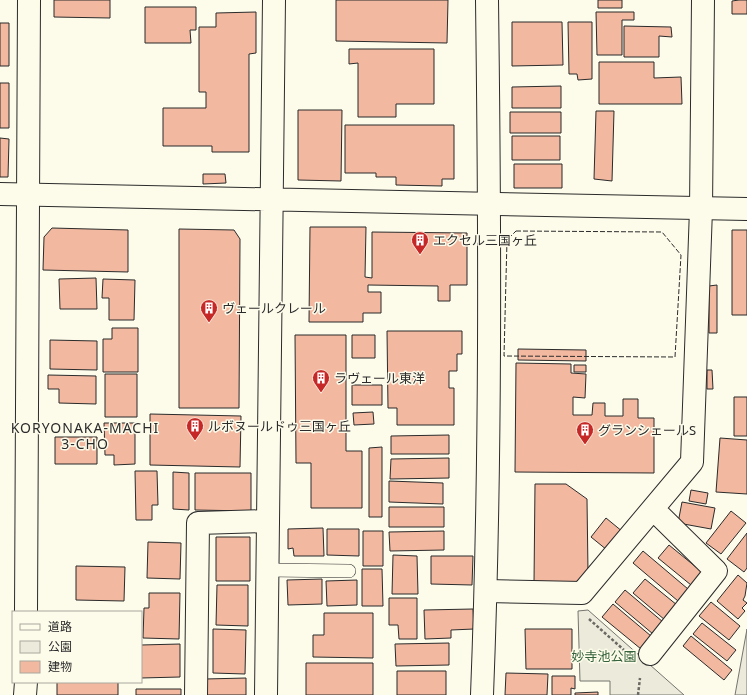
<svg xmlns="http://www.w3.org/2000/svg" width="747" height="695" font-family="'Noto Sans','Noto Sans JP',sans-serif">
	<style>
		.green { fill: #ecebdb; stroke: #74746e }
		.building { fill: #f2b8a0; stroke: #2b2b2b }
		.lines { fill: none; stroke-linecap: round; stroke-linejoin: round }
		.service-casing { stroke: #2b2b2b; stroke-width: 14 }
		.minor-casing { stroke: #2b2b2b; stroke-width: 24 }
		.tertiary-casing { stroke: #2b2b2b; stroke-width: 24 }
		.path { stroke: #6a6964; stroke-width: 2.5; stroke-dasharray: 3 2; stroke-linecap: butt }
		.service { stroke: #fdfbea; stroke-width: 13 }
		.minor { stroke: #fdfbea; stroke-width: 22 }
		.tertiary { stroke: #fdfbea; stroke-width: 22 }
		.fence { stroke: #2b2b2b; stroke-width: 1; stroke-dasharray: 5 2; stroke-linecap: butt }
		.labels { text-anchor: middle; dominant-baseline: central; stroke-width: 3; stroke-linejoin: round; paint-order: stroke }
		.poi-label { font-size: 13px; fill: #2b2b2b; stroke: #fdfbea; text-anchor: start }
		.park-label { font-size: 13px; fill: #34623c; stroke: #fdfbea }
		.neighbourhood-label { font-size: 14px; letter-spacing: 1px; fill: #2b2b2b; stroke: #fdfbea }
	</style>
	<rect width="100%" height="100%" fill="#fdfbea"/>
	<path class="green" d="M588,610L684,695H610V681H580L578,611Z
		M747,629V695H735Z"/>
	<path class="building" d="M54,0H110V18L54,17Z
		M336,0H448L447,43L336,41Z
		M598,0H622V8H598Z
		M739,0H747V14H732V1Z
		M145,7H196V30H190L191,43H145Z
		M256,12V53L249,54V152H212V146H163V108H206V92H199V27H216V13Z
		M596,12H634V20H622V55H597Z
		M512,22H562L563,65L512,66Z
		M568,22H592V79L578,80L577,74H569Z
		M0,23H9V66H0Z
		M624,26L671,27L672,37L659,36V57H624Z
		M349,49H434V104H396V117H358V63L349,64Z
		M599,62H654V78L681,77L682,104H599Z
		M0,83H9V128H0Z
		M561,86V108H512V87Z
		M298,110H342L341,181L298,180Z
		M596,111H614L612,181L594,179Z
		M510,112H561V133H510Z
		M345,125H454V179H442V186L396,185V177H376V173H345Z
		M512,136H560V160H512Z
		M0,138L9,139L8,177H0Z
		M514,164H562V188H514Z
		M203,174H225L226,183L203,184Z
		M310,227H366L365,277L372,278V232L467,233V285H450V301H438V286L368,285V292H381V313H363V322H309Z
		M52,228L128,230V272L43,270L44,237Z
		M179,229L234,230L240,239L239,408H179Z
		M732,230H747V315H732Z
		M96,278L97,309H60L59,279Z
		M103,279L135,280L134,320H109V298H102Z
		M717,285V333H709V286Z
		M112,328H138V372H103V339H112Z
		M387,331H462V354H457V371H449V388H454V425H397V408H388Z
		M295,335H346V451H362V508H311V463H296Z
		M352,335H375V358H352Z
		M50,340L97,341V370L50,369Z
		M518,349L586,350V361L518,360Z
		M516,363L571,364V373L586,374L585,398L573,397V415H592L593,403H605V416H623V399H638V418H654V473L515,472Z
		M574,365H586V372H574Z
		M707,370H712L713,389H707Z
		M105,374H137V417H105Z
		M48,375L96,376V404L59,403V389H48Z
		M352,385H382V405H352Z
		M734,397H747V436H734Z
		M373,412L374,424L354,425L353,413Z
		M150,414L241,416L240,467L150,465Z
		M104,423H135V464L114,465V455H105Z
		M449,435V454H391V436Z
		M55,437H97V464H55Z
		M720,438L747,440V494L716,492Z
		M382,447V517H369V448Z
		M449,458V478L390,479L391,459Z
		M135,471H157L158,505H152V520H136Z
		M173,472L189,473V510L173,509Z
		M195,473H251V511L195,510Z
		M389,481L443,483V504L389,502Z
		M535,484H566L587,499L588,572L577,583H534Z
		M691,490L708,493L706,504L689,501Z
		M682,502L715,508L711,529L678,523Z
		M389,507H444V527H389Z
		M731,511L746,523L721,554L706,543Z
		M606,518L623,532L607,550L591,537Z
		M323,528L324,556H294L293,548L288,549V529Z
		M327,529H359V556L327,555Z
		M363,531H383V566H363Z
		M444,531V550L390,551L389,532Z
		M747,533V568L744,572L727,559Z
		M216,537H250V581H216Z
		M148,542L181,543L180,579L147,578Z
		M669,545L702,572L691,585L658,558Z
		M643,551L688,589L678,601L633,563Z
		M393,555L417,556L418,594H392Z
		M431,556H473L472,585L431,584Z
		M76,566L125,567L124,601L76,600Z
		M362,569H382L383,606H362Z
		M738,575L747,583L745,596L743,600L747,603L742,608L745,611L738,619L717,601Z
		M322,579V604L288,605L287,580Z
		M645,579L677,605L665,620L633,593Z
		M357,580V605L327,606L326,581Z
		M217,585H248V626L216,625Z
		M625,590L663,622L653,634L615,602Z
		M149,593H180L179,639L143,638L144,608H149Z
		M389,598H417V639H399L398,625H389Z
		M711,602L740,626L729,640L699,616Z
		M613,604L651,636L641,649L602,617Z
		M473,609L474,629L451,630V638L425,639L424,610Z
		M324,613H373V658L313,657V635H324Z
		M702,623L736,650L727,661L693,634Z
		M213,629L246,630L245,674L213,673Z
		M525,629H572V669H526Z
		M691,636L732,670L724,680L683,646Z
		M449,643V665L396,666L395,644Z
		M180,644V677L141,678V645Z
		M306,663H373V695H306Z
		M397,671H446V695H397Z
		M506,673L548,674L547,695H505Z
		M552,676H575V689L571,688V695H552Z
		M246,678V695H206L205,679Z
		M57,682H118V695H57Z
		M136,689H181V695H136Z
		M598,692V695H575V693Z"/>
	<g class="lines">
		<g class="service-casing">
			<path id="service" d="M268,570L349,571"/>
		</g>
		<g class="minor-casing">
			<path id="minor" d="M486,591L582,593L692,462L701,209L703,0
				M26,612L29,0
				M650,654L716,571L653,509
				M25,695L26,682
				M196,695L198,523L268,521
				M482,695C491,464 490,232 487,0"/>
		</g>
		<g class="tertiary-casing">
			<path id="tertiary" d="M0,194L747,209
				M266,695L274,0"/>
		</g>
		<path class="path" d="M589,619L624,650
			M638,695L640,678"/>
		<use href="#service" class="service"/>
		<use href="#minor" class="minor"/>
		<use href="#tertiary" class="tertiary"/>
		<path class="fence" d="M516,231L662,232L681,255L675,357L504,356L507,240Z"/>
	</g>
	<defs>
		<g id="building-pin" transform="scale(0.9)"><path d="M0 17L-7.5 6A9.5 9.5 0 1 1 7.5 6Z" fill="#c62828" stroke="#fdfbea"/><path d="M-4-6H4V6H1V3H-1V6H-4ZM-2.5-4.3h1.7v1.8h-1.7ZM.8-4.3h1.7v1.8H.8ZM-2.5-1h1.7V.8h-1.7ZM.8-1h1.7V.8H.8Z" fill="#fff"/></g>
	</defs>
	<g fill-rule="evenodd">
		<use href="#building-pin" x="420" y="240"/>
		<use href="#building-pin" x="209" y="308"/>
		<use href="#building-pin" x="321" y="378"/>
		<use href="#building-pin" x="195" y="426"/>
		<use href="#building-pin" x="585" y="430"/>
	</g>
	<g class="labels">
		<g class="poi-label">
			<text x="433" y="240">エクセル三国ヶ丘</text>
			<text x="222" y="308">ヴェールクレール</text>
			<text x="334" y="378">ラヴェール東洋</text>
			<text x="208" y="426">ルボヌールドゥ三国ヶ丘</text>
			<text x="598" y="430">グランシェールS</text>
		</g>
		<g class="park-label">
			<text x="604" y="656">妙寺池公園</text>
		</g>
		<g class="neighbourhood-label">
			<text x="85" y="427">KORYONAKA-MACHI<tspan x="85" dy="16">3-CHO</tspan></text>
		</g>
	</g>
	<rect x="12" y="611" width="130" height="72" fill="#fdfbea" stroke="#a9a89e"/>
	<rect x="20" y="624" width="20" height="6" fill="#fdfbea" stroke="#a9a89e"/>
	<text x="48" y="631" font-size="12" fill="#2b2b2b">道路</text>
	<rect x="20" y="641" width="20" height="12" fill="#ecebdb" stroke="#a9a89e"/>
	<text x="48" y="651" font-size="12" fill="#2b2b2b">公園</text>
	<rect x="20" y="661" width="20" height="12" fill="#f2b8a0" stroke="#a9a89e"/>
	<text x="48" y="671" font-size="12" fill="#2b2b2b">建物</text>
</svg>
